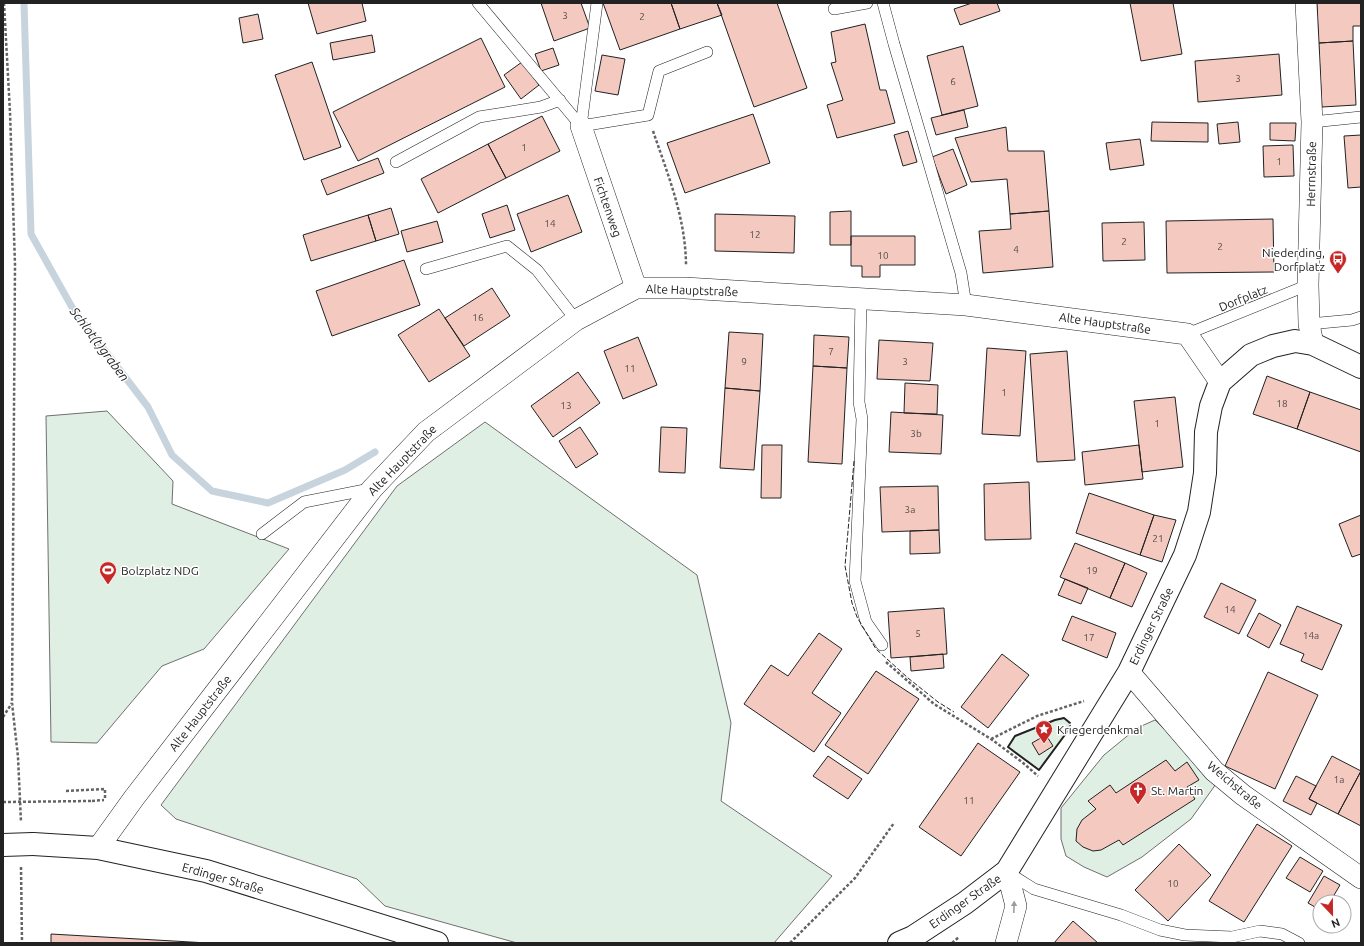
<svg xmlns="http://www.w3.org/2000/svg" width="1364" height="946" font-family="Ubuntu,sans-serif">
	<style>
		.green { fill: #e0efe3; stroke: #6f6f6f }
		.lines { fill: none; stroke-linecap: round; stroke-linejoin: round }
		.stream { stroke: #c7d3dd; stroke-width: 7 }
		.building { fill: #f3c9c0; stroke: #222 }
		.service-casing { stroke: #222; stroke-width: 12 }
		.minor-casing { stroke: #222; stroke-width: 22 }
		.tertiary-casing { stroke: #222; stroke-width: 24 }
		.path { stroke: #646464; stroke-width: 2.5; stroke-dasharray: 3 2; stroke-linecap: butt }
		.service { stroke: #fff; stroke-width: 11 }
		.minor { stroke: #fff; stroke-width: 21 }
		.tertiary { stroke: #fff; stroke-width: 22 }
		.tertiary-bridge-casing { stroke: #222; stroke-width: 24; stroke-linecap: butt }
		.path-bridge { stroke: #646464; stroke-width: 2.5; stroke-dasharray: 3 2; stroke-linecap: butt }
		.tertiary-bridge { stroke: #fff; stroke-width: 22 }
		.fence { stroke: #222; stroke-width: 1; stroke-dasharray: 5 2; stroke-linecap: butt }
		.wall { stroke: #222; stroke-width: 2 }
		.oneway { fill: #9c9c9c }
		.labels { text-anchor: middle; dominant-baseline: central; stroke-width: 3; stroke-linejoin: round; paint-order: stroke }
		.number-label { font-size: 10px; fill: #564c4a }
		.street-label { font-size: 12px; fill: #222; stroke: #fff }
		.poi-label { font-size: 12px; fill: #222; stroke: #fff; text-anchor: start }
		.water-label { font-size: 13px; font-style: italic; fill: #222; stroke: #fff }
	</style>
	<rect width="100%" height="100%" fill="#fff"/>
	<path class="green" d="M107,411L173,481L172,504L289,549L204,649L162,666L97,743L51,742L46,416Z
		M485,422L697,575L731,723L721,801L832,876L774,943H517L385,906L357,879L176,819L161,805L397,486Z
		M1064,718L1070,723L1067,732L1039,770L1008,747L1015,736L1055,720Z
		M1155,720L1193,757L1216,784L1191,819L1142,857L1107,877L1084,867L1066,856L1061,839V808L1104,755L1137,728Z"/>
	<g class="lines">
		<path class="stream" d="M24,3L31,234L73,309L148,407L172,455L212,491L268,503L345,470L375,452"/>
	</g>
	<path class="building" d="M308,3H362L366,21L317,34Z
		M541,3H581L590,28L554,41Z
		M603,3H671L680,29L620,50Z
		M671,3H717L722,15L680,29Z
		M717,3H777L807,88L754,107Z
		M972,3H997L1000,11L960,25L954,9Z
		M1130,3H1173L1182,54L1141,61Z
		M1317,3H1361V26H1353V41L1319,43Z
		M258,14L263,39L243,43L239,18Z
		M865,24L880,90H886L895,123L837,138L827,105L843,100L831,63L836,62L831,32Z
		M372,35L375,52L333,60L330,43Z
		M481,38L505,87L358,161L333,112Z
		M1353,41L1356,105L1322,107L1319,43Z
		M963,46L978,106L942,115L927,56Z
		M553,48L559,65L541,71L535,54Z
		M1279,54L1282,95L1198,102L1195,61Z
		M602,55L625,59L618,95L595,91Z
		M312,62L341,147L304,160L275,75Z
		M522,62L539,85L521,99L504,75Z
		M964,110L968,127L936,135L931,118Z
		M753,114L770,163L685,193L667,143Z
		M542,116L560,151L506,178L488,144Z
		M1152,122L1208,123V142L1151,141Z
		M1238,122L1240,142L1219,144L1217,124Z
		M1270,123H1296L1295,141L1270,140Z
		M1006,127L1008,151H1044L1049,211L1010,214L1007,179L971,182L955,138Z
		M908,131L917,162L903,166L894,135Z
		M1361,135V187L1348,188L1344,136Z
		M1140,139L1144,165L1110,170L1106,143Z
		M488,144L506,178L438,213L421,179Z
		M1293,145L1294,176L1264,177L1263,146Z
		M953,149L967,185L946,194L932,157Z
		M378,158L384,173L327,195L321,180Z
		M568,195L582,232L531,252L517,214Z
		M507,205L515,230L490,238L482,214Z
		M391,208L399,234L376,241L368,215Z
		M851,211V245H830V212Z
		M1049,211L1053,267L983,273L979,231L1011,229L1010,214Z
		M715,214L795,216L794,253L715,251Z
		M368,215L376,241L311,261L303,235Z
		M1273,219L1274,272L1167,273L1166,221Z
		M437,221L443,242L407,252L401,231Z
		M1144,222L1145,260L1103,261L1102,223Z
		M851,236H915V265H880V277H862V266H851Z
		M404,260L420,305L332,336L316,291Z
		M492,288L510,316L464,346L445,318Z
		M439,309L470,356L429,382L398,335Z
		M729,332L763,334L760,391L725,388Z
		M814,335L849,337L847,368L813,366Z
		M638,337L657,385L623,399L604,351Z
		M879,340L933,343L930,381L877,379Z
		M987,348L1026,351L1020,436L982,434Z
		M1067,351L1075,460L1037,462L1030,354Z
		M813,366L847,368L842,464L808,462Z
		M578,372L600,403L553,437L531,406Z
		M1267,376L1310,392L1297,429L1253,414Z
		M905,383L938,385L937,414L904,413Z
		M725,388L760,391L754,470L720,468Z
		M1310,392L1361,410V452L1297,429Z
		M1175,397L1183,467L1142,472L1134,401Z
		M891,412L943,415L941,454L889,452Z
		M580,427L598,454L576,468L559,441Z
		M661,427L687,428L685,473L659,472Z
		M762,445H782L781,498H761Z
		M1139,445L1143,479L1085,485L1082,452Z
		M1029,482L1031,539L985,540L984,484Z
		M938,486L939,530L882,532L880,487Z
		M1089,493L1154,515L1140,555L1076,533Z
		M1154,515L1176,520L1162,562L1140,555Z
		M1361,515V554L1352,557L1339,524Z
		M939,530L940,553L910,554V531Z
		M1075,543L1125,563L1110,598L1060,577Z
		M1125,563L1147,573L1132,607L1110,598Z
		M1065,579L1088,588L1081,604L1058,595Z
		M1221,583L1256,600L1239,634L1204,617Z
		M1297,606L1342,625L1322,670L1301,661L1304,654L1280,644Z
		M944,608L947,654L891,658L888,612Z
		M1259,613L1281,625L1269,648L1247,636Z
		M1072,616L1116,633L1107,658L1062,640Z
		M819,633L842,649L812,693L841,713L814,752L744,704L771,665L788,676Z
		M943,654L944,668L911,671L910,657Z
		M1002,654L1029,675L988,728L961,707Z
		M876,671L919,699L868,774L825,745Z
		M1268,672L1318,695L1275,789L1225,766Z
		M1046,735L1053,746L1039,755L1032,743Z
		M978,743L1020,772L961,856L919,827Z
		M828,756L862,779L848,799L813,776Z
		M1332,756L1361,771L1338,814L1309,799Z
		M1166,760L1175,771L1187,762L1199,780L1187,787L1195,799L1123,845L1119,840L1101,850L1093,851L1083,847L1076,841L1077,829L1082,820L1096,809L1088,801L1110,785L1116,793Z
		M1361,771V826L1338,814Z
		M1296,776L1316,786L1309,799L1317,803L1311,815L1283,801Z
		M1257,824L1292,846L1244,922L1209,901Z
		M1179,844L1211,875L1168,921L1135,890Z
		M1300,857L1323,871L1310,892L1286,878Z
		M1324,876L1340,885L1330,902H1320V910L1308,903Z
		M1073,921L1098,943H1054Z
		M51,934L208,943H51Z"/>
	<g class="lines">
		<g class="service-casing">
			<path id="service" d="M478,3L581,126
				M883,3L894,44L961,273L966,305
				M834,9L867,3
				M1312,122L1361,117
				M581,126L648,115L659,71L707,52
				M581,126L597,3
				M396,162L479,117L541,107L560,100
				M426,269L507,246L537,270L576,320
				M861,298L859,402L862,419L855,581L866,622L882,645
				M1309,324L1352,320L1361,317
				M1187,334L1308,285
				M262,534L304,502L370,489
				M1007,872L1034,889L1121,915L1160,930L1185,935L1232,937L1260,931L1282,934L1299,943"/>
		</g>
		<g class="minor-casing">
			<path id="minor" d="M1306,3L1312,122L1308,285L1309,324L1313,344
				M581,126L636,288
				M1129,672L1214,771L1243,795L1361,878
				M98,848L134,798L372,489L426,432L576,320L636,288H685L966,305L1187,334L1220,382
				M1006,943L1016,906L1007,871"/>
		</g>
		<g class="tertiary-casing">
			<path id="tertiary" d="M33,844L98,848L206,871L437,943
				M899,943L913,937L965,903L1007,871L1129,672L1185,555L1199,512L1205,473L1206,432L1211,406L1220,382L1251,355L1273,346L1295,341L1313,344L1361,367"/>
		</g>
		<path class="path" d="M4,3L10,112L15,265L12,703L18,757L21,822
			M653,131C668,175 686,219 686,266
			M886,662L934,704L991,739L1022,762L1038,776
			M3,717L12,703
			M991,739L1037,716L1084,701
			M66,791L105,789V800
			M92,801L104,800
			M21,867L22,943
			M790,943L855,878L894,823
			M952,943L959,937"/>
		<use href="#service" class="service"/>
		<use href="#minor" class="minor"/>
		<use href="#tertiary" class="tertiary"/>
		<g class="tertiary-bridge-casing">
			<path id="tertiary-bridge" d="M3,845L33,844"/>
		</g>
		<path class="path-bridge" d="M3,802L92,801"/>
		<use href="#tertiary-bridge" class="tertiary-bridge"/>
		<path class="fence" d="M854,461L845,566L852,603L857,617L876,649L908,678L938,702L954,712"/>
		<path class="wall" d="M1064,718L1070,723L1067,732L1039,770L1008,747L1015,736L1055,720Z"/>
	</g>
	<defs><path id="oneway-solid" d="M-6-.8H1V-3.2L6.5 0L1 3.2V.8H-6Z"/></defs>
	<use class="oneway" href="#oneway-solid" transform="translate(1014 907) rotate(-88)"/>
	<defs>
		<g id="bus-pin" transform="scale(0.9)"><path d="M0 17L-7.5 6A9.5 9.5 0 1 1 7.5 6Z" fill="#c62828" stroke="#fff"/><path d="M-5-6H5V4H4V6H2V4H-2V6H-4V4H-5ZM-3.5-4V0h7V-4ZM-3.5 1.2v1.5H-2V1.2ZM2 1.2v1.5H3.5V1.2Z" fill="#fff"/></g>
		<g id="stadium-pin" transform="scale(0.9)"><path d="M0 17L-7.5 6A9.5 9.5 0 1 1 7.5 6Z" fill="#c62828" stroke="#fff"/><path d="M0-5a6.5 5 0 1 0 0 10a6.5 5 0 1 0 0-10ZM-3.5-1.8h7v3.6h-7Z" fill="#fff"/></g>
		<g id="sight-pin" transform="scale(0.9)"><path d="M0 17L-7.5 6A9.5 9.5 0 1 1 7.5 6Z" fill="#c62828" stroke="#fff"/><path d="M0-6L1.8-2.2L6-1.7L2.9 1.2L3.7 5.4L0 3.3L-3.7 5.4L-2.9 1.2L-6-1.7L-1.8-2.2Z" fill="#fff"/></g>
		<g id="church-pin" transform="scale(0.9)"><path d="M0 17L-7.5 6A9.5 9.5 0 1 1 7.5 6Z" fill="#c62828" stroke="#fff"/><path d="M-1.2-6h2.4v3.5h3.3v2.4h-3.3V6h-2.4V-.1h-3.3v-2.4h3.3Z" fill="#fff"/></g>
	</defs>
	<g fill-rule="evenodd">
		<use href="#bus-pin" x="1338" y="259"/>
		<use href="#stadium-pin" x="108" y="570"/>
		<use href="#sight-pin" x="1044" y="729"/>
		<use href="#church-pin" x="1138" y="790"/>
	</g>
	<g class="labels">
		<g class="number-label">
			<text x="565" y="15">3</text>
			<text x="642" y="16">2</text>
			<text x="1238" y="78">3</text>
			<text x="953" y="81">6</text>
			<text x="524" y="147">1</text>
			<text x="1279" y="161">1</text>
			<text x="550" y="223">14</text>
			<text x="755" y="234">12</text>
			<text x="1124" y="241">2</text>
			<text x="1220" y="246">2</text>
			<text x="1016" y="249">4</text>
			<text x="883" y="255">10</text>
			<text x="478" y="317">16</text>
			<text x="831" y="351">7</text>
			<text x="744" y="361">9</text>
			<text x="905" y="361">3</text>
			<text x="630" y="368">11</text>
			<text x="1004" y="392">1</text>
			<text x="1282" y="403">18</text>
			<text x="566" y="405">13</text>
			<text x="1157" y="423">1</text>
			<text x="916" y="433">3b</text>
			<text x="910" y="509">3a</text>
			<text x="1158" y="538">21</text>
			<text x="1092" y="570">19</text>
			<text x="1230" y="609">14</text>
			<text x="918" y="633">5</text>
			<text x="1311" y="635">14a</text>
			<text x="1089" y="637">17</text>
			<text x="1339" y="779">1a</text>
			<text x="969" y="800">11</text>
			<text x="1173" y="883">10</text>
		</g>
		<g class="street-label">
			<text transform="translate(1311 174) rotate(-89)">Herrnstraße</text>
			<text transform="translate(608 207) rotate(71)">Fichtenweg</text>
			<text transform="translate(692 290) rotate(2)">Alte Hauptstraße</text>
			<text transform="translate(1243 298) rotate(-22)">Dorfplatz</text>
			<text transform="translate(1105 323) rotate(8)">Alte Hauptstraße</text>
			<text transform="translate(402 460) rotate(-46)">Alte Hauptstraße</text>
			<text transform="translate(1151 626) rotate(-64)">Erdinger Straße</text>
			<text transform="translate(200 713) rotate(-52)">Alte Hauptstraße</text>
			<text transform="translate(1235 785) rotate(40)">Weichstraße</text>
			<text transform="translate(223 878) rotate(16)">Erdinger Straße</text>
			<text transform="translate(965 901) rotate(-35)">Erdinger Straße</text>
		</g>
		<g class="poi-label">
			<text x="1325" y="252" text-anchor="end">Niederding,<tspan x="1325" dy="14">Dorfplatz</tspan></text>
			<text x="121" y="570">Bolzplatz NDG</text>
			<text x="1057" y="729">Kriegerdenkmal</text>
			<text x="1151" y="790">St. Martin</text>
		</g>
		<g class="water-label">
			<text transform="translate(100 344) rotate(53)">Schlot(t)graben</text>
		</g>
	</g>
	<rect width="1364" height="946" fill="none" stroke="#222222" stroke-width="8"/>
	<g transform="translate(1332 914) rotate(158)"><circle r="19" fill="#ffffff" stroke="#a7a7a7"/>
	<path d="M0-3L7 15L0 10L-7 15Z" fill="#c62828"/>
	<text y="-6" font-size="11" font-weight="bold" text-anchor="middle" fill="#222222">N</text>
	</g>
</svg>
